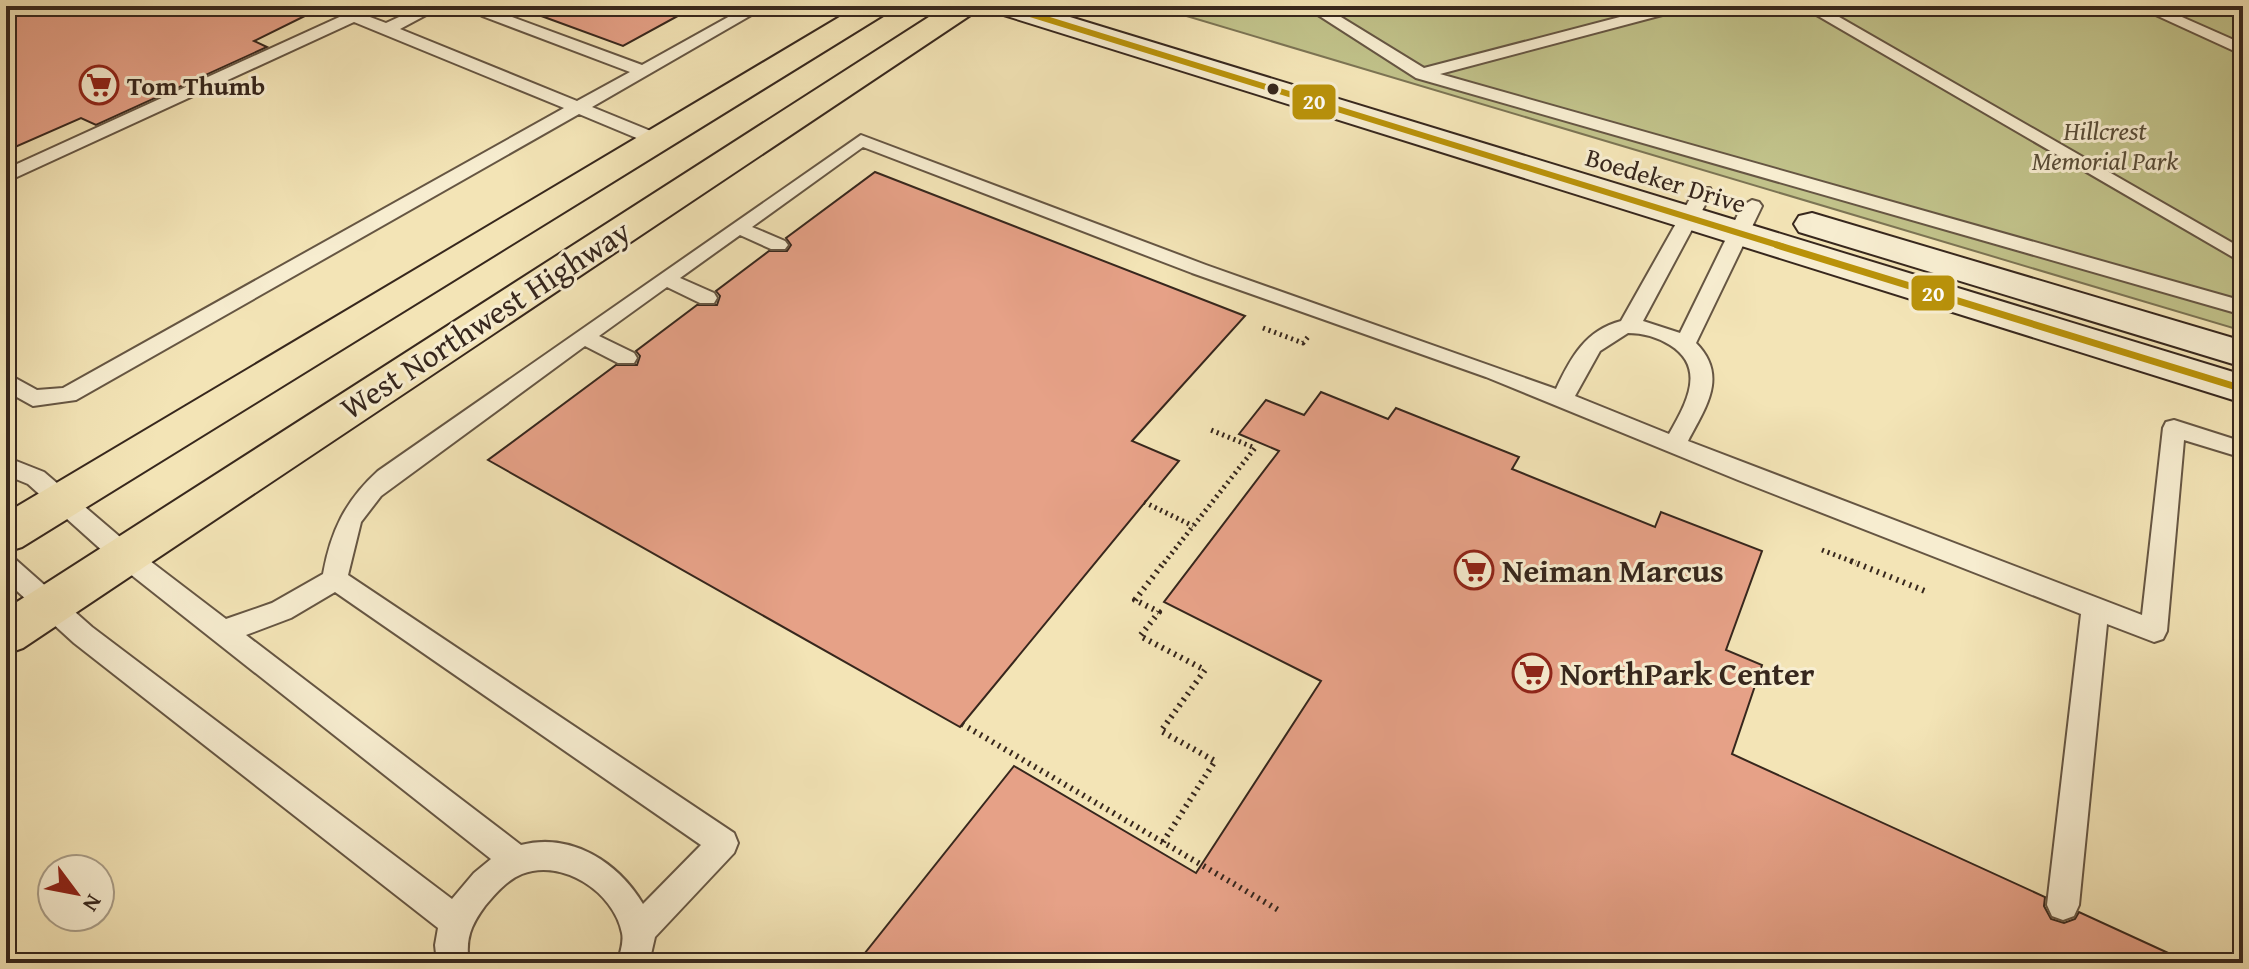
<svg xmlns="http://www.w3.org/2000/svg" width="2249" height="969" font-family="'Gentium Book Plus',serif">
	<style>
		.green { fill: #c1c28a; stroke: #7c7454; stroke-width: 2 }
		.building { fill: #e6a187; stroke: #37271d; stroke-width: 2 }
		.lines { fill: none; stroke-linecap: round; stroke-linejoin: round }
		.lane-casing { stroke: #665643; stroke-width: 4 }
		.secondary-casing { stroke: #37271d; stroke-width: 4 }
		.primary-casing { stroke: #37271d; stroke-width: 4 }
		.path-far1 { stroke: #37271d; stroke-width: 5; stroke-dasharray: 2 4; stroke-linecap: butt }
		.path { stroke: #37271d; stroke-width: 6; stroke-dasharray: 2 5; stroke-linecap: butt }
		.lane { fill: #f7edd0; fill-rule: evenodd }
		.secondary { fill: #f7edd0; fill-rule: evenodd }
		.primary { fill: #f3e4b6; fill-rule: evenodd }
		.bus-1-far1-casing { stroke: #f7edd0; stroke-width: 10 }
		.bus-1-casing { stroke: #f7edd0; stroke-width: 13 }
		.bus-1-far1 { stroke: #b9920a; stroke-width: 6 }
		.bus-1 { stroke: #b9920a; stroke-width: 7 }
		.bus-dot { fill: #37271d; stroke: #f7edd0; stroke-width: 3 }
		.labels { text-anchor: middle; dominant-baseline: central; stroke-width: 6; stroke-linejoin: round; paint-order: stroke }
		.far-poi-label { font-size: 26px; font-weight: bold; fill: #37271d; stroke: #f7edd0; text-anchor: start }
		.far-park-label { font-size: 26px; font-style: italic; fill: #5a4e38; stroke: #f7edd0 }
		.far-street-label { font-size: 26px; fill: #37271d; stroke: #f7edd0 }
		.street-label { font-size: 32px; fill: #37271d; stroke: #f7edd0 }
		.poi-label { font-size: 32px; font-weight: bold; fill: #37271d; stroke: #f7edd0; text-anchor: start }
		.line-badge { stroke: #f7edd0; stroke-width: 3 }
		.badge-label { font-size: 22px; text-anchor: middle; font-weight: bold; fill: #fff }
	</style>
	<rect width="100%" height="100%" fill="#f3e4b6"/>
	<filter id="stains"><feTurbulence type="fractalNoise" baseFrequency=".0025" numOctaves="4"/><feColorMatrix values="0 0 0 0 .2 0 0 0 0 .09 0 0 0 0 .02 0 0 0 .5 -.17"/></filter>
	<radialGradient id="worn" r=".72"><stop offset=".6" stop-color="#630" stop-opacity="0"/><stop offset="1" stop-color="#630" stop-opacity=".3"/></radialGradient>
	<path class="green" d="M1153,6H2243V331Z"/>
	<path class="building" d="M27,6H325L254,41L267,47L96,125L81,118L6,151V14Z
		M526,6H696L623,46L525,10Z
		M875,172L1245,316L1132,441L1179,461L960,727L488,460L616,365H637L640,356L636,351L697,305H717L720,296L716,291L769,251H787L791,245L786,238Z
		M1321,392L1388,419L1396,408L1519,457L1512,469L1655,527L1661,512L1762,551L1726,650L1762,665L1732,754L2045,897L2044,906L2051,919L2064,923L2075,919L2079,912L2190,963H857L1014,766L1196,873L1321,681L1164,602L1279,451L1239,434L1266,400L1304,415Z"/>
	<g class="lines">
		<g class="lane-casing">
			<path id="lane" d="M346,6H362V14L386,23L423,6H443L400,29L577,101L630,72L482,16V10L490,6H511L501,13L642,65L748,6H767L592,107L663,136L666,140L663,144H651L579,114L76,400L33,406L6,391V373L37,390L63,388L564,108L354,22L6,182V169L346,14Z
				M1304,6H1323L1424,68L1662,6H1688L1685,9L1440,74L2243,301V315L1416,78Z
				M1801,6H1820L2243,249V263Z
				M2136,6H2157L2243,44V55Z
				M861,135L1206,265L1556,389C1571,357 1586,330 1621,321L1696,188H1710L1712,192L1643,321L1680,333L1742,206L1752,200L1759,202L1762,206L1696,343C1729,376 1705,408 1688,441L2142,615L2163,428L2166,422L2174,420L2243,442V458L2184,440L2167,631L2163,639L2154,642L2107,624L2079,905L2074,916L2063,920L2052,916L2047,905L2081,614L1738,480L1486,377L1192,273L863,147L752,227L785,241L788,245L785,249H771L740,235L680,278L714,293L717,298L714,303H700L667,287L599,336L634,353L637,358L634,363H618L585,346L381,496L361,522L348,575L734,833L738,843L734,853L655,937L649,963H617C620,953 624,943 622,933C614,892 562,858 522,874C507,880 495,894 485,906C471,925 465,939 469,963H437L435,945L438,928L74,643L6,581V556L15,559L92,627L452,899L474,873L491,859L115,562L28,484L6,475V457L44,472L133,548L226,619L272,603L323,574C331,531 345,501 378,471ZM1628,333C1643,333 1657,337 1670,345C1707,368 1686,404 1669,434L1575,396L1600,351ZM335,592L701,845L643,904C618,862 571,832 521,845L246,635L291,618Z"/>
		</g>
		<g class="secondary-casing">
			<path id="secondary" d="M990,6H1034L2243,375V403L994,12Z
				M1812,213L2243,341V367L1799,232L1794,224L1799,216Z"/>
		</g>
		<g class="primary-casing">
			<path id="primary" d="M858,6H892L888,12L22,547L6,552V513Z
				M946,6H979L975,12L23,648L6,654V609Z"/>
		</g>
		<path class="path-far1" d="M1263,328L1303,343L1308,337
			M1144,502L1193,526
			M1822,550L1856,563
			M1164,563L1255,448L1211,430"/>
		<path class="path" d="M1851,561L1925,591
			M962,724L1280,911
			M1163,842L1215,761L1161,731L1205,670L1140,636L1159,612L1135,600L1165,561"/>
		<use href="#lane" class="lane"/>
		<use href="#secondary" class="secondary"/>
		<use href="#primary" class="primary"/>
		<g class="bus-1-far1-casing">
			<path id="bus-1-far1" d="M1004,6L1784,247"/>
		</g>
		<g class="bus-1-casing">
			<path id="bus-1" d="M1777,245L2243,389"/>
		</g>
		<use href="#bus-1-far1" class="bus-1-far1"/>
		<use href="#bus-1" class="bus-1"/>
	</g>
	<defs>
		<g id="supermarket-ring" transform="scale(2)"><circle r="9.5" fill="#f7edd0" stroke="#8f2418" stroke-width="1.5"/><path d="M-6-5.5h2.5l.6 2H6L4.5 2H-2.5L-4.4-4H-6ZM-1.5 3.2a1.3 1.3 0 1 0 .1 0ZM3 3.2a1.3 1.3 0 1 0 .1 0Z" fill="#8f2418"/></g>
	</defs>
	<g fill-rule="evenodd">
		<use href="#supermarket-ring" x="99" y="85"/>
		<use href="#supermarket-ring" x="1474" y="570"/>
		<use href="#supermarket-ring" x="1532" y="673"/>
	</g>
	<circle class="bus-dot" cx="1273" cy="89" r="7"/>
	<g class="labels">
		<g class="far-poi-label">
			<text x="127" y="85">Tom Thumb</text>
		</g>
		<g class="far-park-label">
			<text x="2105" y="130">Hillcrest<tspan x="2105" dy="30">Memorial Park</tspan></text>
		</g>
		<g class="far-street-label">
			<text transform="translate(1666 180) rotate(17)">Boedeker Drive</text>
		</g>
		<g class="street-label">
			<text transform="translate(485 319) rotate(-33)">West Northwest Highway</text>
		</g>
		<g class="poi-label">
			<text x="1502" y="570">Neiman Marcus</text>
			<text x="1560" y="673">NorthPark Center</text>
		</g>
	</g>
	<g class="line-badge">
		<rect x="1291" y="83" width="46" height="38" rx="8" fill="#b9920a"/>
		<rect x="1910" y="274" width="46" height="38" rx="8" fill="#b9920a"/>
	</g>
	<g class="badge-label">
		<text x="1314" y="109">20</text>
		<text x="1933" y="301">20</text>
	</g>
	<rect width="2249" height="969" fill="none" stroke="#f3e4b6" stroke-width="32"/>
	<rect x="8" y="8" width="2233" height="953" fill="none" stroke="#37271d" stroke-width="4"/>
	<rect x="16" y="16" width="2217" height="937" fill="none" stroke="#37271d" stroke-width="2"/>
	<g transform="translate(76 893) rotate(122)"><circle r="38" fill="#f7edd0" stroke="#aa9e88" stroke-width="2"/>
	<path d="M0-6L14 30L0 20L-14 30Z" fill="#8f2418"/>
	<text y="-12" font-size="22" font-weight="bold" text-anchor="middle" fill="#37271d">N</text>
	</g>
	<rect width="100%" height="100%" filter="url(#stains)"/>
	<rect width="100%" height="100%" fill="url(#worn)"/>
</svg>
